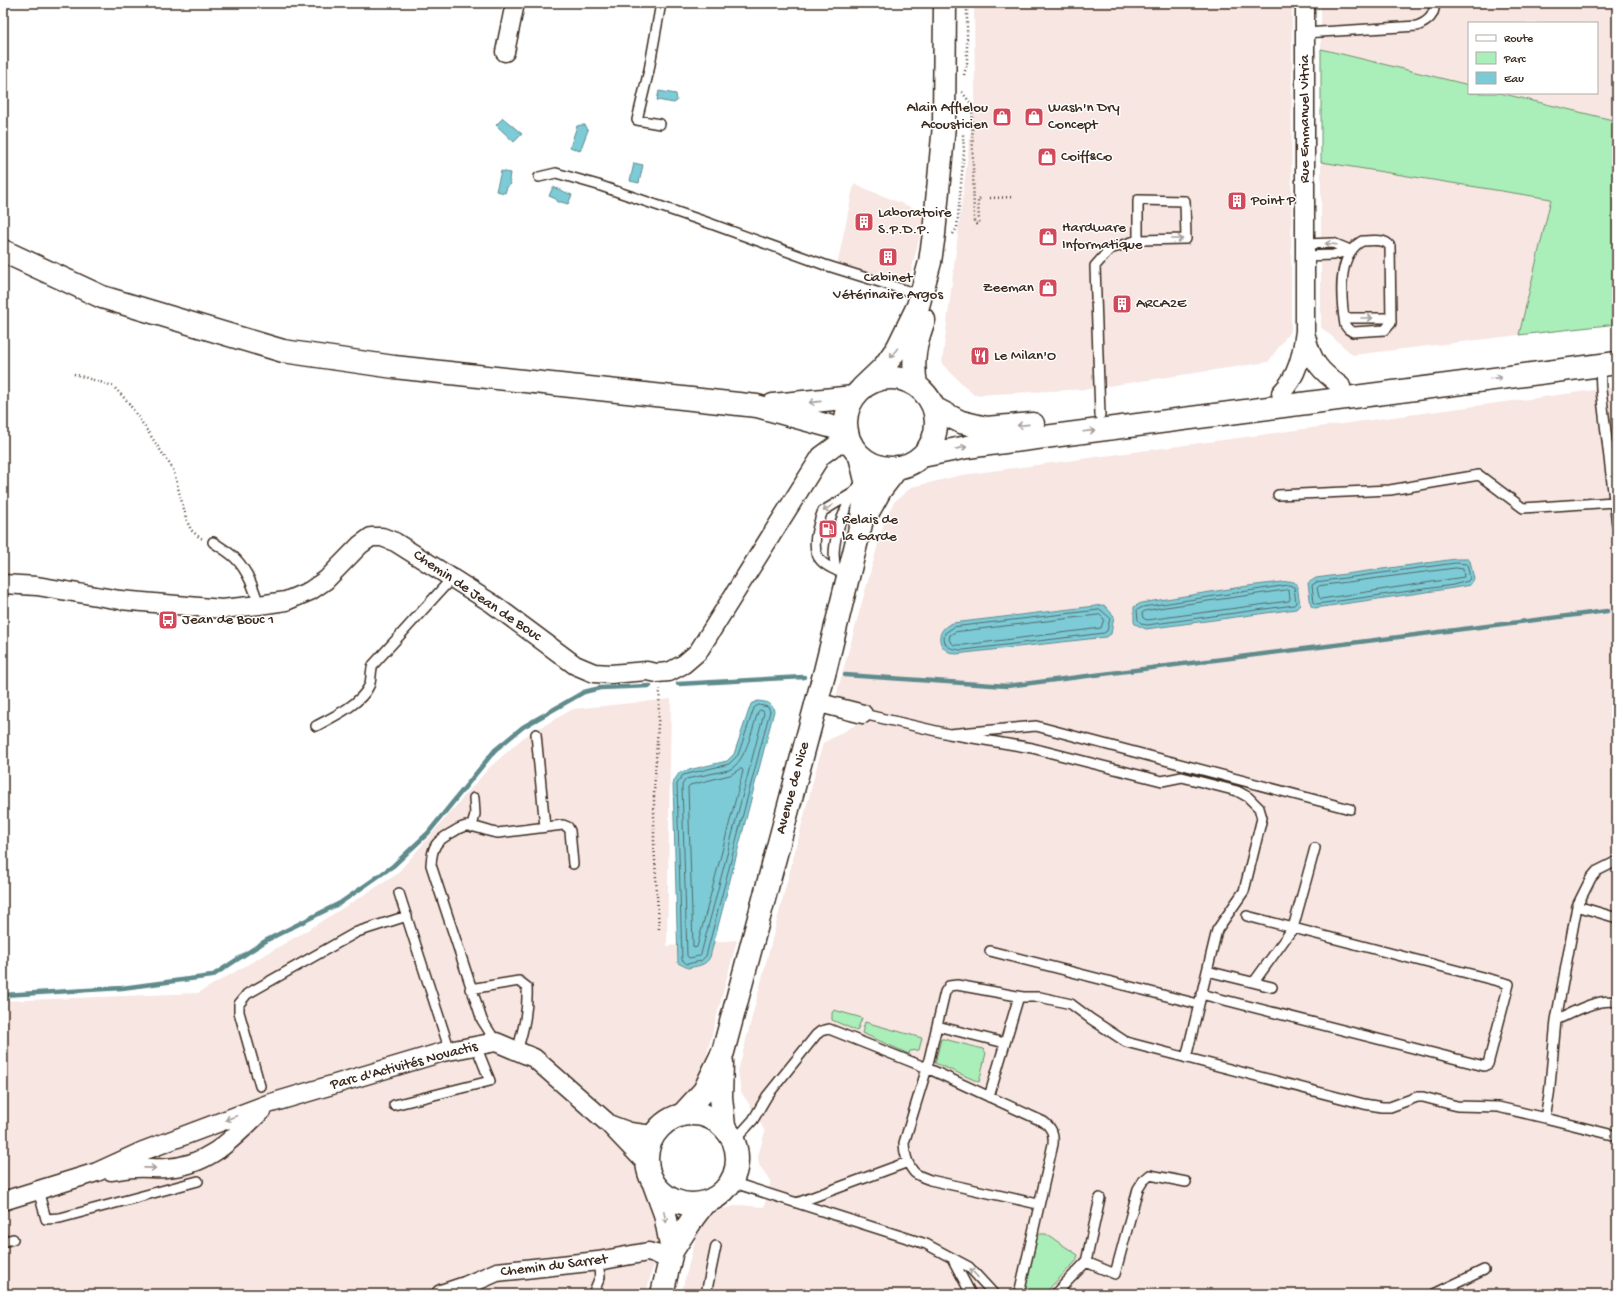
<svg xmlns="http://www.w3.org/2000/svg" width="1620" height="1297" font-family="'Gochi Hand',sans-serif">
	<style>
		.built { fill: #f7e6e2 }
		.green { fill: #aaeeb9; stroke: #728c6c }
		.water { fill: #7bcbd7; stroke: #618b8d }
		.lines { fill: none; stroke-linecap: round; stroke-linejoin: round }
		.shore { stroke: #556a68; stroke-width: 1 }
		.stream { stroke: #618b8d; stroke-width: 4.5 }
		.lane-casing { stroke: #3b2a1e; stroke-width: 12 }
		.street-casing { stroke: #3b2a1e; stroke-width: 21 }
		.secondary-casing { stroke: #3b2a1e; stroke-width: 25 }
		.path { stroke: #3b2a1e; stroke-width: 2.5; stroke-dasharray: 1 3; stroke-linecap: butt }
		.lane { stroke: #fff; stroke-width: 9 }
		.street { stroke: #fff; stroke-width: 18 }
		.secondary { stroke: #fff; stroke-width: 22 }
		.oneway { stroke: #a79f9a }
		.labels { text-anchor: middle; dominant-baseline: central; stroke-width: 3; stroke-linejoin: round; paint-order: stroke }
		.poi-label { font-size: 15px; fill: #3b2a1e; stroke: #fff; text-anchor: start }
		.street-label { font-size: 15px; fill: #3b2a1e; stroke: #fff }
	</style>
	<rect width="100%" height="100%" fill="#fff"/>
	<filter id="ink" filterUnits="userSpaceOnUse"><feTurbulence type="fractalNoise" baseFrequency=".025" numOctaves="2"/><feDisplacementMap in="SourceGraphic" scale="8" xChannelSelector="R" yChannelSelector="G"/><feConvolveMatrix kernelMatrix="1 2 1 2 8 2 1 2 1" color-interpolation-filters="sRGB"/></filter>
	<g filter="url(#ink)">
		<path class="built" d="M974,3H1292L1291,330L1268,362L1088,389L974,395L942,364L975,96Z
			M1321,3H1617V121L1500,93H1597V23H1469V85L1321,49Z
			M1321,162L1551,199L1519,335L1353,355L1321,327Z
			M854,184L925,213L908,285L837,266Z
			M1617,387V1294H681L698,1229L709,1217L722,1209L739,1205L764,1207L771,1181L759,1165L758,1156L765,1132L757,1116L741,1092L738,1071L823,743L861,722L866,705L836,696L885,519L894,502L912,487L962,475Z
			M671,699L667,946L737,940L700,1079L684,1106L643,1123L631,1156L642,1171L660,1225L659,1242L646,1294H3V1001L198,993L301,934L396,875L489,768L524,737L573,709Z"/>
		<path class="green" d="M1321,49L1469,85V93H1500L1617,121V324L1519,335L1551,199L1321,162Z
			M834,1010L862,1018L857,1031L832,1020V1013Z
			M865,1022L922,1038L919,1050L910,1051L909,1054L862,1033Z
			M941,1039H944L983,1049L986,1053L979,1082L935,1063Z
			M1038,1234H1046L1078,1255L1076,1261L1044,1294H1024L1023,1292L1025,1289Z"/>
		<path class="water" d="M659,91L676,94L677,101L674,103L657,100Z
			M503,118L522,134L514,142L496,125Z
			M581,125H585L588,130L580,151L570,147L577,126Z
			M634,163L643,165L639,183L630,181Z
			M501,171L510,173L509,180L511,184L507,187L505,193L496,191Z
			M553,187L572,195L568,204L561,202H558L556,199L549,196Z
			M1456,559H1468L1470,561L1474,579L1470,585L1454,588L1315,608L1311,606L1308,583L1316,578Z
			M1290,581L1297,584L1300,605L1296,609L1146,629L1135,624L1134,622V607L1141,603L1248,586Z
			M1104,605L1114,616L1111,634L1106,637L956,654C936,651 934,629 953,623Z
			M758,701C766,702 772,702 774,711L710,957C706,966 696,966 688,968L678,963L673,782L680,772L727,761L734,754L751,704Z"/>
		<g class="lines">
			<path class="shore" d="M1456,563L1467,564L1470,578L1468,581L1453,585L1317,604L1314,603L1312,585L1317,582Z
				M1456,568L1463,569L1464,577L1321,599L1319,597L1317,588L1319,586Z
				M1289,585L1294,587L1296,603L1294,605L1147,625L1142,624L1138,620L1137,610L1143,607Z
				M1287,590L1289,591L1290,599L1289,601L1147,620L1143,618L1142,613L1145,611L1159,608Z
				M1101,610L1110,618L1107,631L1104,633L964,650C952,650 941,647 945,633L954,627Z
				M1100,615L1104,619L1101,628L964,645H954L949,640L950,635L955,632Z
				M759,705L768,707L770,711L706,956L701,961L687,964L682,960L677,784L683,775L729,764L738,755L754,708Z
				M760,710L763,711L764,713L701,954L699,956L689,958L687,956L682,785L686,779L729,770C746,762 752,729 758,712Z
				M740,769H742L743,771L697,947L694,948L693,946L688,787L690,785L730,775Z"/>
			<path class="stream" d="M845,675L1007,686L1607,611
				M678,684L804,677
				M3,995L122,988L212,976L267,940L340,903L393,866L428,833L495,750L523,727L584,692L600,688L650,686"/>
			<g class="lane-casing">
				<path id="lane" d="M1305,33L1417,26C1429,21 1434,16 1435,3
					M660,124L637,120L649,70L661,3
					M539,177L556,173L598,185L706,222L825,265L921,295
					M1362,241C1371,241 1384,238 1390,246L1391,323L1385,330L1353,332L1348,329L1345,325C1341,300 1336,255 1362,241Z
					M1305,256L1333,255L1350,250L1333,243L1305,244
					M1344,318H1391
					M1600,365L1601,390L1617,525
					M1100,415L1095,266L1110,249L1138,240L1186,239L1185,201L1138,200V240
					M1278,495L1390,490L1479,475L1523,508L1614,502
					M213,542C220,547 229,552 235,558C248,571 254,589 259,605
					M837,571C828,549 842,514 853,494
					M849,575C823,566 810,560 817,530C819,523 820,517 823,511L853,493L861,483
					M863,714L949,734L1036,726L1350,809
					M316,726C333,717 361,704 369,686C372,680 370,672 373,665L452,578
					M536,734L545,827
					M949,734L1032,748L1162,781L1182,777L1237,791L1248,797L1259,808L1262,818L1244,891L1217,930L1186,1058
					M472,827L475,814L474,798
					M399,893L450,1051
					M1577,906L1617,918
					M990,951L1198,1004
					M1207,971L1272,987
					M1254,982L1293,928L1315,848
					M470,989L519,981L527,987C528,1011 524,1028 517,1051
					M1201,994L1484,1066L1488,1064L1509,984L1247,916
					M1556,1020C1574,1012 1597,998 1617,1002
					M937,1026L1005,1043
					M496,1042L482,1020L431,865C432,846 436,841 453,832C458,829 462,826 468,826C477,826 487,832 498,833L563,825L568,827L570,831L573,864
					M260,1086L239,1012V1004L247,994L357,932L407,916
					M989,1097L1019,996
					M394,1105L490,1081L476,1046
					M1545,1118L1617,1136
					M734,1141L753,1120L767,1096L816,1035L821,1031L829,1029L927,1068L1044,1122C1052,1128 1054,1134 1053,1144L1019,1294
					M731,1182L926,1244L969,1267L994,1294
					M38,1190L46,1219L60,1218L198,1181
					M797,1203L908,1162
					M1038,1204L930,1180C925,1178 919,1176 915,1173C908,1166 904,1153 904,1143L927,1068L945,992L949,986L957,985L1023,997H1040L1071,1004L1091,1019L1126,1042L1364,1104L1382,1107H1390L1417,1097H1423L1457,1106L1498,1107L1545,1118L1549,1096L1556,1020L1577,906L1591,878L1597,871L1617,861
					M3,1242L13,1239
					M952,1258L971,1294
					M1086,1262L1115,1274L1138,1189L1143,1181L1150,1175L1186,1182
					M593,1294L600,1277L598,1261
					M706,1294L716,1246
					M1055,1294L1086,1262L1100,1198
					M1434,1294L1484,1270"/>
			</g>
			<g class="street-casing">
				<path id="street" d="M505,52L515,3
					M1306,336C1312,362 1320,371 1341,386
					M1281,393C1298,376 1302,354 1305,331V3
					M3,584L37,586L120,600L222,609L259,605L286,601L310,591L326,580L360,545L371,537H382L395,542L493,604L575,665L594,673L611,674L647,671L657,673L669,672L684,664L698,652L821,456L836,445L851,444
					M816,702L863,714
					M611,1125L630,1132L653,1135
					M111,1171C119,1170 127,1168 135,1168C146,1167 156,1169 166,1168C210,1166 234,1137 263,1109
					M3,1201L97,1172L143,1151L268,1104L443,1052L496,1042L534,1058L609,1124L646,1163
					M441,1294L465,1286L497,1272L598,1261L648,1252L670,1258"/>
			</g>
			<g class="secondary-casing">
				<path id="secondary" d="M3,251L102,297L283,351L394,367L757,406L847,431
					M846 423a45 45 0 1 1 90 0a45 45 0 1 1-90 0Z
					M916,385C912,360 915,344 924,320
					M862,388L884,367L898,347L918,306L930,262L934,234L944,125L945,3
					M773,405L854,397
					M934,408L961,422L986,428L1033,424
					M922,456L967,447L1617,363
					M867,514L881,489L898,467
					M722,1062L721,1097L724,1126
					M647 1159a45 45 0 1 1 90 0a45 45 0 1 1-90 0Z
					M683,1114L704,1091L723,1052L825,671L861,524L867,485L860,456
					M654,1184L665,1214L672,1251
					M662,1294L672,1251L693,1218L705,1202"/>
			</g>
			<path class="path" d="M964,75L967,63V3
				M962,92L972,105L974,222L976,224L979,223V222L978,200L980,198
				M990,198L1014,197
				M953,234L957,228L964,151L963,134
				M74,374L113,386L128,402L173,469L187,521L191,530L199,537L203,539
				M659,929L654,843V795L660,689"/>
			<use href="#lane" class="lane"/>
			<use href="#street" class="street"/>
			<use href="#secondary" class="secondary"/>
		</g>
		<defs><path id="oneway-shaft" d="M-6 0H5M1.5-3L5.5 0L1.5 3" fill="none" stroke-width="1.6" stroke-linecap="round" stroke-linejoin="round"/></defs>
		<g class="oneway">
			<use href="#oneway-shaft" transform="translate(1177 239)"/>
			<use href="#oneway-shaft" transform="translate(1331 244) rotate(-173)"/>
			<use href="#oneway-shaft" transform="translate(1367 318)"/>
			<use href="#oneway-shaft" transform="translate(894 353) rotate(126)"/>
			<use href="#oneway-shaft" transform="translate(1496 378) rotate(-7)"/>
			<use href="#oneway-shaft" transform="translate(815 402) rotate(174)"/>
			<use href="#oneway-shaft" transform="translate(1023 425) rotate(174)"/>
			<use href="#oneway-shaft" transform="translate(1089 431) rotate(-7)"/>
			<use href="#oneway-shaft" transform="translate(961 448) rotate(-11)"/>
			<use href="#oneway-shaft" transform="translate(828 508) rotate(146)"/>
			<use href="#oneway-shaft" transform="translate(231 1118) rotate(159)"/>
			<use href="#oneway-shaft" transform="translate(150 1168) rotate(1)"/>
			<use href="#oneway-shaft" transform="translate(665 1217) rotate(77)"/>
			<use href="#oneway-shaft" transform="translate(974 1273) rotate(-132)"/>
		</g>
	</g>
	<defs>
		<g id="shop-square" transform="scale(1)"><rect x="-9" y="-9" width="18" height="18" rx="4" fill="#d1495b" stroke="#fff"/><path d="M-5-2.5h2.3a2.7 3.5 0 0 1 5.4 0H5L5.5 6h-11ZM-1.5-2.5h3a1.5 2.3 0 0 0-3 0Z" fill="#fff"/></g>
		<g id="building-square" transform="scale(1)"><rect x="-9" y="-9" width="18" height="18" rx="4" fill="#d1495b" stroke="#fff"/><path d="M-4-6H4V6H1V3H-1V6H-4ZM-2.5-4.3h1.7v1.8h-1.7ZM.8-4.3h1.7v1.8H.8ZM-2.5-1h1.7V.8h-1.7ZM.8-1h1.7V.8H.8Z" fill="#fff"/></g>
		<g id="restaurant-square" transform="scale(1)"><rect x="-9" y="-9" width="18" height="18" rx="4" fill="#d1495b" stroke="#fff"/><path d="M-5-6h1v4h1v-4h1v4h1v-4h1v5L-1.5 .5V6h-2V.5L-5-1ZM5-6V6H3V1.5H1.5Q1.5-4 5-6Z" fill="#fff"/></g>
		<g id="fuel-square" transform="scale(1)"><rect x="-9" y="-9" width="18" height="18" rx="4" fill="#d1495b" stroke="#fff"/><path d="M-5.5-6h7V0h2V4h1.3V-2.5L3-4.5l.8-.8L6-3V5H2.5V1h-1V6h-7ZM-4.2-4.7v3.2H.2V-4.7Z" fill="#fff"/></g>
		<g id="bus-square" transform="scale(1)"><rect x="-9" y="-9" width="18" height="18" rx="4" fill="#d1495b" stroke="#fff"/><path d="M-5-6H5V4H4V6H2V4H-2V6H-4V4H-5ZM-3.5-4V0h7V-4ZM-3.5 1.2v1.5H-2V1.2ZM2 1.2v1.5H3.5V1.2Z" fill="#fff"/></g>
	</defs>
	<g fill-rule="evenodd">
		<use href="#shop-square" x="1002" y="117"/>
		<use href="#shop-square" x="1034" y="117"/>
		<use href="#shop-square" x="1047" y="157"/>
		<use href="#building-square" x="1237" y="201"/>
		<use href="#building-square" x="864" y="222"/>
		<use href="#shop-square" x="1048" y="237"/>
		<use href="#building-square" x="888" y="257"/>
		<use href="#shop-square" x="1048" y="288"/>
		<use href="#building-square" x="1122" y="304"/>
		<use href="#restaurant-square" x="980" y="356"/>
		<use href="#fuel-square" x="828" y="529"/>
		<use href="#bus-square" x="168" y="620"/>
	</g>
	<g class="labels">
		<g class="poi-label">
			<text x="988" y="108" text-anchor="end">Alain Afflelou<tspan x="988" dy="17">Acousticien</tspan></text>
			<text x="1048" y="108">Wash'n Dry<tspan x="1048" dy="17">Concept</tspan></text>
			<text x="1061" y="157">Coiff&amp;Co</text>
			<text x="1251" y="201">Point P</text>
			<text x="878" y="213">Laboratoire<tspan x="878" dy="17">S.P.D.P.</tspan></text>
			<text x="1062" y="228">Hardware<tspan x="1062" dy="17">Informatique</tspan></text>
			<text x="888" y="278" text-anchor="middle">Cabinet<tspan x="888" dy="17">Vétérinaire Argos</tspan></text>
			<text x="1034" y="288" text-anchor="end">Zeeman</text>
			<text x="1136" y="304">ARCA2E</text>
			<text x="994" y="356">Le Milan'O</text>
			<text x="842" y="520">Relais de<tspan x="842" dy="17">la Garde</tspan></text>
			<text x="182" y="620">Jean de Bouc 1</text>
		</g>
		<g class="street-label">
			<text transform="translate(1305 119) rotate(-90)">Rue Emmanuel Vitria</text>
			<text transform="translate(477 596) rotate(34)">Chemin de Jean de Bouc</text>
			<text transform="translate(793 788) rotate(-75)">Avenue de Nice</text>
			<text transform="translate(404 1066) rotate(-15)">Parc d'Activités Novactis</text>
			<text transform="translate(554 1266) rotate(-7)">Chemin du Sarret</text>
		</g>
	</g>
	<rect width="1620" height="1297" fill="none" stroke="#fff" stroke-width="16"/>
	<rect x="8" y="8" width="1604" height="1281" fill="none" stroke="#3b2a1e" stroke-width="1.5" filter="url(#ink)"/>
	<rect x="1468" y="22" width="130" height="72" fill="#ffffff" stroke="#b1aaa5"/>
	<rect x="1476" y="35" width="20" height="6" fill="#ffffff" stroke="#b1aaa5"/>
	<text x="1504" y="42" font-size="12" fill="#3b2a1e">Route</text>
	<rect x="1476" y="52" width="20" height="12" fill="#aaeeb9" stroke="#b1aaa5"/>
	<text x="1504" y="62" font-size="12" fill="#3b2a1e">Parc</text>
	<rect x="1476" y="72" width="20" height="12" fill="#7bcbd7" stroke="#b1aaa5"/>
	<text x="1504" y="82" font-size="12" fill="#3b2a1e">Eau</text>
</svg>
